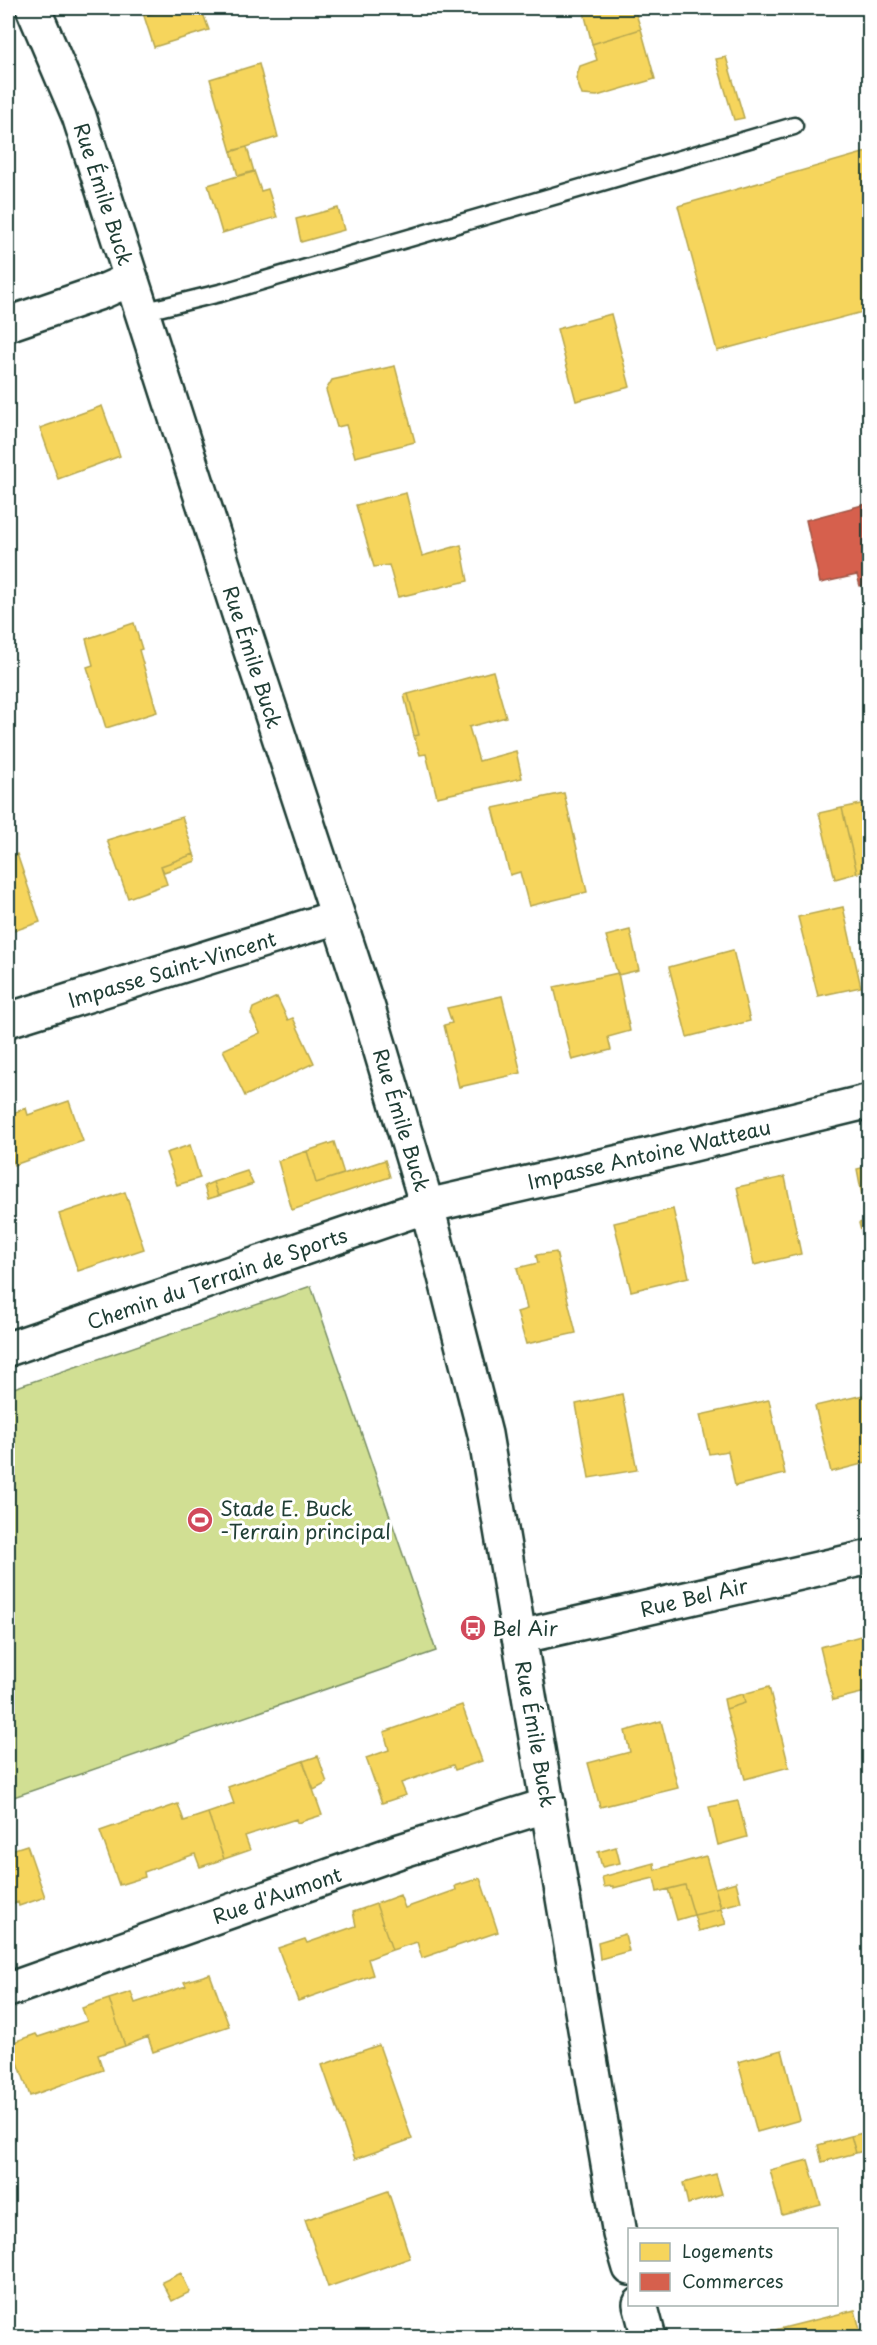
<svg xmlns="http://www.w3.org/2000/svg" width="877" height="2345" font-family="'Playpen Sans',sans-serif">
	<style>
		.green { fill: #d1df93; stroke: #788e64; stroke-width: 1.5 }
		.homes { fill: #f6d55c; stroke: #b6a750; stroke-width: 1.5 }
		.shops { fill: #d6604d; stroke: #9f5646; stroke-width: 1.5 }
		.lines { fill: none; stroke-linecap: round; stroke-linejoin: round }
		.service-casing { stroke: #1f3d34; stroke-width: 21 }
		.minor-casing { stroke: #1f3d34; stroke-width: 38 }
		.tertiary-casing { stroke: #1f3d34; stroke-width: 38 }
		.service { stroke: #fff; stroke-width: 16 }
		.minor { stroke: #fff; stroke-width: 33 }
		.tertiary { stroke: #fff; stroke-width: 33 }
		.labels { text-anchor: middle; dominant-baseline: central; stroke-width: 6; stroke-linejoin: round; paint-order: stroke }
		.street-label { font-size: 20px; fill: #1f3d34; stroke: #fff }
		.poi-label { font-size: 20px; fill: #1f3d34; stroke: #fff; text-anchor: start }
	</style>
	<rect width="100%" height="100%" fill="#fff"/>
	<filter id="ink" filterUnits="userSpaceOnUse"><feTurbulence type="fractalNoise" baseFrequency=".0167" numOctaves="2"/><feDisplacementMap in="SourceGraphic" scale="12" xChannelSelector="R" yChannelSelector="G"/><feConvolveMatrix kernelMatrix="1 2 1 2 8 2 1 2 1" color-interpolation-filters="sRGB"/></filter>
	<g filter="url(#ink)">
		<path class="green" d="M311,1286L436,1651L8,1799V1390Z"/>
		<path class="homes" d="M142,8H172L144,16Z
			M172,8H201L209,30L154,47L144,16Z
			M583,8H634L641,29L592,44Z
			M641,29L655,79L597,96L582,95L576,78L580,66L597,60L592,44Z
			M726,57L744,118L734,120L716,59Z
			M259,64L278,137L231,152L210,79Z
			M247,147L254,172L238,176L231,151Z
			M870,151V310L717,351L678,206Z
			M254,171L261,191L268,189L277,217L222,233L208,185Z
			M338,208L344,230L301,242L296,219Z
			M611,314L630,387L576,401L557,329Z
			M395,366L415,442L355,457L346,425L337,427L326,390L332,380Z
			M102,406L120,456L58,479L40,428Z
			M406,493L422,556L461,545L468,581L398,597L389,565L374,567L356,505Z
			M134,623L142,649L139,650L157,712L106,728L87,667L93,665L86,639Z
			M493,671L506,717L469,727L479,761L516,751L522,778L437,797L426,754L420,755L414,736L419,735L408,694Z
			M408,694L419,735L414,736L404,695Z
			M564,793L587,892L529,906L520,872L510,875L493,808Z
			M870,802V870L857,873L842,808Z
			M842,808L857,873L835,879L819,813Z
			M182,817L194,854L161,866L167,884L128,898L107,840Z
			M17,854L40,922L8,933V858Z
			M194,854L196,861L164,872L161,866Z
			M843,907L861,987L818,996L798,917Z
			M630,930L639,970L618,975L606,936Z
			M733,950L750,1021L687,1037L669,967Z
			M618,973L630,1031L608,1037L611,1050L572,1060L554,987Z
			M502,996L521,1073L459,1087L444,1025L452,1023L447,1008Z
			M277,997L288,1020L293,1018L314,1063L245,1096L223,1050L260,1033L251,1014L253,1008Z
			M69,1101L83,1141L14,1165L8,1146V1115L26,1108L28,1115Z
			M334,1142L344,1174L316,1183L307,1151Z
			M190,1145L200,1178L177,1185L166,1153Z
			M307,1151L316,1183L385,1160L390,1177L292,1210L278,1161Z
			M870,1166V1257L868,1258L859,1223L867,1221L857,1169Z
			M247,1171L253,1184L218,1196L213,1182Z
			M785,1177L801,1254L754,1265L737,1187Z
			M213,1182L218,1196L208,1199L204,1186Z
			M125,1192L144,1249L78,1271L59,1214Z
			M673,1209L689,1277L631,1291L614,1223Z
			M556,1252L576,1333L526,1344L517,1312L527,1309L517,1268L538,1263L536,1255Z
			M622,1394L637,1470L589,1478L576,1404Z
			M868,1394L870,1462L831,1472L815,1406Z
			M769,1400L785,1474L735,1486L728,1451L709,1454L700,1415Z
			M868,1634L870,1691L833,1700L820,1647Z
			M769,1687L789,1767L745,1779L726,1709L745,1703L743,1694Z
			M743,1694L745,1703L726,1709L724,1699Z
			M462,1705L482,1761L455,1770L453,1765L401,1783L406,1795L382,1803L366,1758L389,1750L384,1732Z
			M661,1721L678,1788L600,1807L588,1763L630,1752L625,1731Z
			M318,1756L327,1783L314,1790L303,1761Z
			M303,1761L322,1815L297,1823L296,1819L245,1836L250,1850L224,1859L208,1813L234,1804L228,1787Z
			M738,1801L747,1837L718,1845L709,1807Z
			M178,1804L184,1821L208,1813L224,1859L200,1867L195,1854L144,1872L145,1877L119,1885L100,1831Z
			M27,1845L45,1897L19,1906L18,1902L8,1906V1851Z
			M616,1847L620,1863L602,1867L598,1852Z
			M706,1856L721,1909L694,1915L685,1885L657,1892L654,1878L613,1888V1886L604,1887L602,1877L654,1863L655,1870Z
			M480,1878L498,1932L422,1958L417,1942L392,1950L376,1904L400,1895L405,1908L456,1890L455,1886Z
			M736,1882L741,1902L721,1907L715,1888Z
			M685,1885L694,1915L677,1920L668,1889Z
			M376,1904L392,1950L368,1959L373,1975L298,2001L278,1948L305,1939L307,1943L356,1926L353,1912Z
			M721,1909L726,1924L699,1931L694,1915Z
			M625,1934L629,1951L600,1959L598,1942Z
			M210,1974L229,2026L153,2052L148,2037L125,2046L109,1999L131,1992L135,2003L186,1986L184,1982Z
			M109,1999L125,2046L98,2055L103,2070L30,2096L11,2043L36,2034L38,2037L87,2021L82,2008Z
			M379,2045L412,2139L355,2159L322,2065Z
			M782,2050L800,2120L757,2132L738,2062Z
			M870,2131V2149L856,2153L851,2136Z
			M851,2136L856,2153L822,2162L818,2145Z
			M808,2160L821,2205L782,2215L770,2170Z
			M716,2174L722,2194L688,2204L683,2183Z
			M388,2191L410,2258L328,2287L305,2220Z
			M181,2273L190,2292L172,2301L162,2282Z
			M855,2310L862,2338H756L755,2335Z"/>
		<path class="shops" d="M870,503V584L860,586L857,575L820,583L806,520Z"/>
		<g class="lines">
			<g class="service-casing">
				<path id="service" d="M142,312L224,292L794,126"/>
			</g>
			<g class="minor-casing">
				<path id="minor" d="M8,324L104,291L131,279
					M8,1020L337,917
					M8,1349L427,1206L624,1161L870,1101
					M519,1637L870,1557
					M8,1990L400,1851L548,1805"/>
			</g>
			<g class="tertiary-casing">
				<path id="tertiary" d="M33,8L79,116L247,639L368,1008L427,1206L485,1434L597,2100L620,2234L630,2268
					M640,2304L649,2338"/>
			</g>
			<use href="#service" class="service"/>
			<use href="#minor" class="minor"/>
			<use href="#tertiary" class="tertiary"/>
		</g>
	</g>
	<defs>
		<g id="stadium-disc" transform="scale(1.35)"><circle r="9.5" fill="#d1495b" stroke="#fff"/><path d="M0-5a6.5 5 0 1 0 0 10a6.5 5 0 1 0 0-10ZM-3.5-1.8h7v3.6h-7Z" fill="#fff"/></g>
		<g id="bus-disc" transform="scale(1.35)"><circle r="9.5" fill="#d1495b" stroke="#fff"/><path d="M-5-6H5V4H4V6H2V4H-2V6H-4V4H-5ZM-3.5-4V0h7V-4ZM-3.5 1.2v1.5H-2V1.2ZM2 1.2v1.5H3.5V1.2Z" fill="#fff"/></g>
	</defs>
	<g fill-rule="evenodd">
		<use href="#stadium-disc" x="200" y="1520"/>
		<use href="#bus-disc" x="473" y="1628"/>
	</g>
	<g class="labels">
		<g class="street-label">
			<text transform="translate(104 194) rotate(72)">Rue Émile Buck</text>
			<text transform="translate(253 657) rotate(72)">Rue Émile Buck</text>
			<text transform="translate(172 969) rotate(-17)">Impasse Saint-Vincent</text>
			<text transform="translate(402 1120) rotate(73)">Rue Émile Buck</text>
			<text transform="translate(649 1154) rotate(-13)">Impasse Antoine Watteau</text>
			<text transform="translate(217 1278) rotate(-19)">Chemin du Terrain de Sports</text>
			<text transform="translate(694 1597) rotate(-13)">Rue Bel Air</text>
			<text transform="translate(536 1734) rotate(80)">Rue Émile Buck</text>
			<text transform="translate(277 1895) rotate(-19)">Rue d'Aumont</text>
		</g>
		<g class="poi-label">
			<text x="220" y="1508">Stade E. Buck<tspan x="220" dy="23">-Terrain principal</tspan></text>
			<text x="492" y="1628">Bel Air</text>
		</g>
	</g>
	<rect width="877" height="2345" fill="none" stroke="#fff" stroke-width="30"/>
	<rect x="15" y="15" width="847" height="2315" fill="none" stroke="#1f3d34" stroke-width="2" filter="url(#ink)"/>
	<rect x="628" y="2228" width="210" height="78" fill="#ffffff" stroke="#a5b1ae" stroke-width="1.5"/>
	<rect x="640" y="2243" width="30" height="18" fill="#f6d55c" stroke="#a5b1ae" stroke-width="1.5"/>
	<text x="682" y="2258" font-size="18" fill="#1f3d34">Logements</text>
	<rect x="640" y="2273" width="30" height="18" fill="#d6604d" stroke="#a5b1ae" stroke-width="1.5"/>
	<text x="682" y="2288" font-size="18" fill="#1f3d34">Commerces</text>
</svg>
